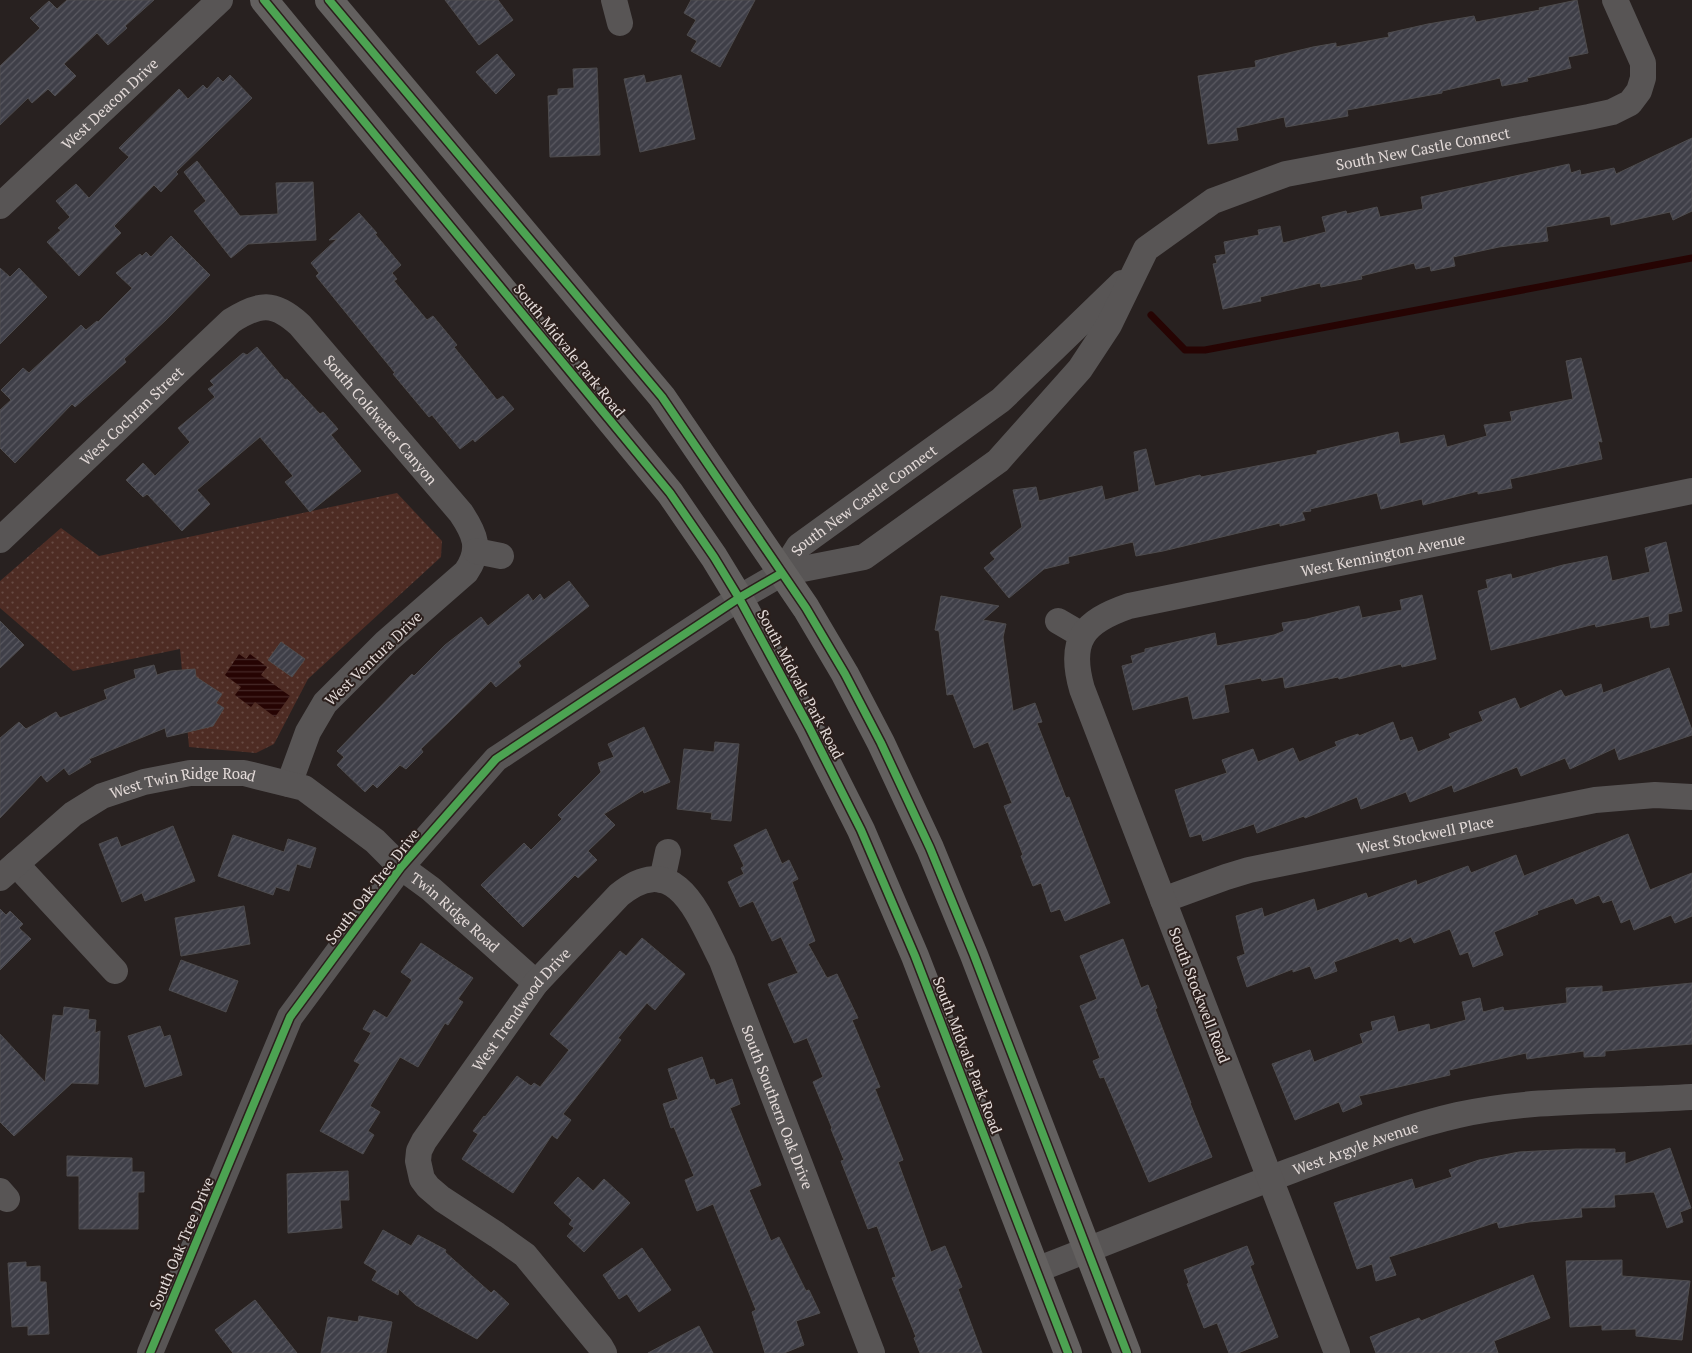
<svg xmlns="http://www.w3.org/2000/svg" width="1692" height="1353" font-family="'PT Serif',serif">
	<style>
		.grass { fill: url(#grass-dots) }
		.water { fill: url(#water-rules) }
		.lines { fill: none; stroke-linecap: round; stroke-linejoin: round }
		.stream { stroke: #260403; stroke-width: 7 }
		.building { fill: url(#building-hatch); stroke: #4e4c4e }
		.minor { stroke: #585555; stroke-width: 26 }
		.major { stroke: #63605f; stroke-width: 28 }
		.cycleway-casing { stroke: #2b1f1c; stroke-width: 11 }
		.cycleway { stroke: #4ca352; stroke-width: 8 }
		.labels { text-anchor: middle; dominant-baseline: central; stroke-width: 4; stroke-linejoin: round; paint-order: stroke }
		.street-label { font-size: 15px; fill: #e3dad8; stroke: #2b1f1c }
	</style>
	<defs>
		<pattern id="grass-dots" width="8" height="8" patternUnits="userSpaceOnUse" patternTransform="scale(1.25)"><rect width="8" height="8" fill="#4e2c24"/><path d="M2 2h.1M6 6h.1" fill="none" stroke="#674a43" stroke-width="1.8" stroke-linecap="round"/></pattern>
		<pattern id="water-rules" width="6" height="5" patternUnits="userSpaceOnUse" patternTransform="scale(1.25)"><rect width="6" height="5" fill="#260403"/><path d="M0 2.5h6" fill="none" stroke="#452827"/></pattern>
		<pattern id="building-hatch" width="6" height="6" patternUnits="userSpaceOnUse" patternTransform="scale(1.25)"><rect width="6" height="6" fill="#3f3f48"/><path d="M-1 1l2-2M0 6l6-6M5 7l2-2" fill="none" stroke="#5b5a62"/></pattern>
	</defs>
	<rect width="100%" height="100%" fill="#282120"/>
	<path class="grass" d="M397,493L442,541L441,557L308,679L274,744L256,753L189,747L180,649L73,671L0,608V581L61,528L99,556Z"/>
	<path class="water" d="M239,654L246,659L250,654L267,667L261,675L290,696L275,717L255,702L251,707L235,695L241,687L225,675Z"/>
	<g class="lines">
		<path class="stream" d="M1151,315L1185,350H1205L1692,258"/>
	</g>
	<path class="building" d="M67,0H154L125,26L127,28L108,45L97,33L64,64L76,76L55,96L48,89L32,103L28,98L0,125V66L40,28L30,18L49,1L57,9Z
		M445,0H498L513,20L479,45Z
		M691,0H755L720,67L691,51L697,41L687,35L696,20L684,13Z
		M1577,0L1588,53L1568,57L1571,68L1527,78L1528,81L1502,86L1500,78L1442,91V93L1347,110L1348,116L1286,127L1284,117L1236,128L1238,140L1208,144L1198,76L1256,67L1255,61L1313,47L1336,43V47L1389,37L1388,33L1428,24L1474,16L1476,22L1540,10L1539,8Z
		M497,54L515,75L496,94L476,72Z
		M597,68L600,155L550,157L548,96L558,95V89L574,88L573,69Z
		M230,75L252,98L176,172L178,174L161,192L154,185L114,226L121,233L79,276L47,242L61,230L58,228L70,217L56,201L76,184L89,198L129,157L119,148L179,89L188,99L203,85L207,89L218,77L223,82Z
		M644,75L646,83L681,75L695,139L640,152L624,79Z
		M1692,138V211L1673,220L1670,212L1611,225L1610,216L1546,227L1548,241L1499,247L1453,257L1455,266L1431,271L1430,266L1416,269L1414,263L1361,276L1362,279L1321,287L1320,283L1260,297L1261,301L1223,309L1213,264L1217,263L1215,256L1226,254L1224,242L1259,235L1258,230L1280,226L1283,243L1326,232L1322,217L1346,211L1347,214L1377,207L1380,217L1423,209L1421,197L1569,164L1571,173L1580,170L1581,175L1614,168L1616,174Z
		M197,161L240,216L278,214L276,183L313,182L316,240L248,244L231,258L194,211L206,201L184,172Z
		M359,213L377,233L375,234L401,265L392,273L397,279L394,281L427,320L433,316L457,345L454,347L497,400L503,396L514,409L475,442L473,439L460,449L432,415L429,417L393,374L395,373L316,276L319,273L311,263L337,239L329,240Z
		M171,236L210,275L166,320L124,359L126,362L75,407L72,404L15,463L0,448V410L11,400L1,390L23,368L29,373L81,325L86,330L97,321L98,322L132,288L116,273L140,254L142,256L146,252L151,257Z
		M0,268L10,277L19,268L47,297L0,344Z
		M257,347L285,380L287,379L320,414L323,412L338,429L331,435L361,471L310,512L285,482L293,476L260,437L197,490L210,504L182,531L147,494L143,497L126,480L143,463L155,476L190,442L178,428L215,397L208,389L214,385L210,381L243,353L247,355Z
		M1581,358L1602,442L1598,441L1602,459L1510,479L1512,488L1478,494V491L1423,505L1422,499L1381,509L1377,493L1310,509L1311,511L1302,512L1305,520L1280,526V523L1163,551L1136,556L1133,542L1068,557L1069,563L1044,569L1009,598L984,568L995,559L990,553L1022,527L1013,490L1036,487L1039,501L1102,486L1105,500L1139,491L1134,452L1146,449L1155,486L1200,475L1201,477L1317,454V451L1398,432L1400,444L1444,435L1447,447L1487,436L1484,425L1512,421L1510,412L1573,399L1566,361Z
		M1666,542L1682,611L1668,614L1669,625L1651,628L1649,616L1596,627L1595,624L1491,650L1478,591L1488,588L1486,580L1511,574L1512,579L1563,565L1607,556L1612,581L1650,572L1645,548Z
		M569,581L589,606L518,662L521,666L496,687L491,681L421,749L423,752L406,769L400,765L377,788L373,784L365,792L337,765L344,757L337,751L412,674L414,676L445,645L481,617L488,626L528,594L533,601L540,594L544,600Z
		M1422,595L1436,659L1402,667L1401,664L1339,679L1338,677L1285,688L1283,677L1262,681L1261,678L1224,685L1229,712L1193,719L1188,696L1133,710L1122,666L1133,663L1131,656L1145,652V649L1215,633L1217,646L1274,635L1284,631L1282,623L1307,619L1359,606L1362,618L1402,610L1400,600Z
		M941,596L999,606L983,620L1006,624L1003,637L1013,711L1035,703L1042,722L1037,723L1066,798L1069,797L1110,903L1065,921L1060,909L1051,912L1041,883L1033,886L1021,856L1023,855L1004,806L1012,803L988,742L974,748L953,694L947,695L939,631L935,630Z
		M0,621L24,645L0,668Z
		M281,642L305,659L292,677L268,660Z
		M154,665L157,675L170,671L195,669L196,677L222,694L216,703L224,708L213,726L167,737L165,728L89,759L91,762L69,775L64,768L47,782L41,775L0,818V738L19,722L26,729L56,712L60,718L107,699L104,690L136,678L134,670Z
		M1669,668L1692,730V735L1619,760L1615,748L1570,769L1565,758L1521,776L1517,767L1454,792L1452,785L1410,802L1406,792L1361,809L1357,797L1305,818L1304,816L1257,833L1254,824L1203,841L1201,834L1190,837L1175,790L1227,773L1222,760L1253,749L1258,762L1293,748L1299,762L1337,746L1335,742L1358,734L1359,736L1393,722L1400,741L1412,737L1418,752L1451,738L1449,734L1483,721L1479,712L1515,698L1520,709L1561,690L1565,697L1601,684L1603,693Z
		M644,727L670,782L644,793L643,790L604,814L615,825L588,851L597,860L578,878L575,875L523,927L481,885L524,843L531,850L562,819L558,815L601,772L598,763L614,757L608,744Z
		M715,742L739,744L731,821L711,819L712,813L677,809L684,749L714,752Z
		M173,826L195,881L145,901L142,893L122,902L99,844L117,837L121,847Z
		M766,829L782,864L789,860L798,879L792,882L815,941L808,944L827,978L837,974L858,1018L852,1020L880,1087L875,1089L903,1160L898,1162L931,1252L945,1246L962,1287L958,1289L982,1353H920L914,1338L916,1337L892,1278L896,1277L877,1226L868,1229L841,1161L844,1160L831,1129L832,1128L813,1082L823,1077L807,1038L794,1043L768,984L798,973L781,937L772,941L753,901L740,907L728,882L744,874L741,868L744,866L734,845Z
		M1628,834L1650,890L1692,873V916L1675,923L1671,915L1634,930L1630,919L1621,923L1612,900L1603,903L1599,895L1576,904L1573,898L1537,911L1538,914L1494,932L1503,955L1473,967L1468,952L1460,955L1450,929L1414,943L1411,937L1400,942L1398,938L1334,962L1337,971L1315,979L1310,966L1293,972V969L1247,987L1237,957L1245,954L1236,916L1262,908L1264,917L1314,899L1317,911L1366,893L1368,898L1416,880L1417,885L1468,866L1471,873L1516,855L1524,876Z
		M233,835L284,852L288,839L316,848L310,868L297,864L289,891L276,887L273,895L218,876Z
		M244,906L250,944L181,956L175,918Z
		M0,909L6,915L10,911L23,924L19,928L31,939L0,970Z
		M642,938L685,974L655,1010L647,1003L618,1038L621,1040L563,1114L571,1120L557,1139L552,1135L513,1193L462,1159L478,1134L473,1131L484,1116L485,1117L517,1076L531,1086L534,1083L540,1087L569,1050L550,1034L620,951L626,956Z
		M1123,939L1141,988L1148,985L1157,1008L1155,1009L1191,1103H1190L1212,1157L1149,1182L1104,1077L1100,1078L1093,1061L1100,1058L1080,1006L1097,999L1080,956Z
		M421,943L473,978L458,999L463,1002L448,1025L445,1023L418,1067L400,1057L370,1106L380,1112L368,1131L374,1135L363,1154L320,1131L360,1064L354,1061L371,1033L363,1029L374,1010L387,1018L412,980L401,972Z
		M181,960L238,981L226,1012L169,990Z
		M1692,983V1044L1605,1051V1056L1584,1057V1051L1527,1059L1526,1053L1449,1070L1450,1075L1359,1096L1362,1104L1343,1112L1339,1102L1295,1120L1272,1064L1310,1050L1314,1062L1363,1043L1360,1034L1373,1030L1371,1022L1394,1016L1398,1032L1429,1024L1430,1030L1466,1020L1462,1002L1480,998L1483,1012L1503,1007L1504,1011L1567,1003L1566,988L1602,986V992Z
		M64,1007L89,1010L88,1019L96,1020L95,1033L100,1031L98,1084L72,1083L14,1136L0,1122V1034L45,1082L53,1015L63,1016Z
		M160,1026L164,1037L170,1035L182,1075L145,1087L128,1036Z
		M702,1057L710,1080L714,1079L716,1085L732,1079L740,1104L730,1108L761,1185L749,1190L771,1241L779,1237L806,1291L809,1290L820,1313L796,1321L804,1345L784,1353H765L752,1312L756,1310L713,1204L697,1211L685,1180L694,1176L674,1127L671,1128L663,1104L678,1099L668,1069Z
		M1670,1148L1691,1208L1680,1212L1683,1222L1667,1228L1654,1192L1614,1195L1615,1207L1581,1208L1582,1217L1529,1222L1499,1228L1497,1222L1389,1257L1396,1275L1376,1281L1372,1264L1357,1269L1334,1203L1412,1179L1415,1189L1452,1177L1449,1170L1479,1160L1519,1152L1576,1149H1615V1153L1625,1152V1164Z
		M67,1156L132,1158V1172H144V1192H138V1229H79V1176H67Z
		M348,1171L349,1200H340L342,1228L288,1233L287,1174Z
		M578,1177L593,1191L604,1179L630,1203L584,1252L567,1236L574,1228L569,1224L572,1220L554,1203Z
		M383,1230L411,1246L418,1235L446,1250L445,1252L491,1293L494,1290L509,1304L477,1339L416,1305L399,1289L398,1295L372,1280L377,1271L364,1263Z
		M1247,1246L1254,1264L1250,1266L1278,1337L1238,1353H1229L1217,1323L1204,1328L1187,1284L1189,1283L1184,1270Z
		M642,1248L671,1290L639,1312L627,1294L619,1299L603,1275Z
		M1622,1260V1276L1690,1281L1682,1340L1636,1336V1329L1602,1330V1325L1570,1327L1566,1261Z
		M26,1262V1267L40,1266V1282H46L49,1334L28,1335V1326L12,1327L8,1263Z
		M1533,1275L1550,1318L1494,1341L1498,1353H1376L1370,1337L1419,1318L1421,1321Z
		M255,1300L297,1353H233L215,1330Z
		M359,1316L392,1322L386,1353H321L328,1317L358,1322Z
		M699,1326L713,1353H648Z"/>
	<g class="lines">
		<g class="minor">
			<path d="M614,0L620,23"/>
			<path id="s1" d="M0,206L220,0"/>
			<path id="s2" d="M0,540L231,321C259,303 274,301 300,325L461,513C475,534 482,549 466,572L386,642L325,703L308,732L289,784"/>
			<path d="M476,551L501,556"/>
			<path id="s3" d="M782,573L799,546L1001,400L1122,283"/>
			<path d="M1058,621L1082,635"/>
			<path d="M16,864L115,971"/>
			<path id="s4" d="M0,878L73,814L102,796L144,782L190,773H244L304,788L375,841L401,867L431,889L536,983"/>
			<path d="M662,880L668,852"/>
			<path id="s5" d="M1163,900L1226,877L1249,870L1595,800L1655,795L1692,797"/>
			<path d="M0,1191L7,1199"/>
			<path id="s6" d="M1036,1270C1121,1237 1207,1202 1293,1170C1348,1150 1401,1128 1458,1115C1535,1098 1614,1102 1692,1097"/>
			<path id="s7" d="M150,1353L290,1017L401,867L496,759L739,598L782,573L864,557L998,461L1080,369L1109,325L1146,249L1213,201L1286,174L1589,117L1612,112L1630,103L1639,91L1643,78V63L1615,0"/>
			<path id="s8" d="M604,1353L600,1346L525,1255L497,1235L442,1199L428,1187L422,1179L418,1161L419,1151L424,1141L536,983L619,895C677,847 700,919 722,961L872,1353"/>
			<path id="s9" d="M1337,1353L1082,689C1068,640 1083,622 1129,606L1692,491"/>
		</g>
		<path class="major" d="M264,0L670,493L714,557L739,598L809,727L861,830L915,956L1068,1353
			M329,0L662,397L806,608L845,674L881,743L930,848L974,955L1127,1353"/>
		<g class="cycleway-casing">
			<path id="cycleway" d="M264,0L670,493L714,557L739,598L809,727L861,830L915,956L1068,1353
				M329,0L662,397L806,608L845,674L881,743L930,848L974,955L1127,1353
				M150,1353L290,1017L401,867L496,759L739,598L782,573"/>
		</g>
		<use href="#cycleway" class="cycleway"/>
	</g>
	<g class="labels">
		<g class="street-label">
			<text stroke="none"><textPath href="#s1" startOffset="150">West Deacon Drive</textPath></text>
			<text stroke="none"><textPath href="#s7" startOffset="1844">South New Castle Connect</textPath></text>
			<text transform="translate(570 350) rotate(51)">South Midvale Park Road</text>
			<text stroke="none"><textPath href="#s2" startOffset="181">West Cochran Street</textPath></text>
			<text stroke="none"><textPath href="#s2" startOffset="520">South Coldwater Canyon</textPath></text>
			<text stroke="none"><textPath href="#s3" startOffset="111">South New Castle Connect</textPath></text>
			<text stroke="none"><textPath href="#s9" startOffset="1081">West Kennington Avenue</textPath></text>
			<text transform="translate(373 658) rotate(-44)">West Ventura Drive</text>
			<text transform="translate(801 684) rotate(62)">South Midvale Park Road</text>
			<text stroke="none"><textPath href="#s4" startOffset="214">West Twin Ridge Road</textPath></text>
			<text stroke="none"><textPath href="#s5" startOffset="271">West Stockwell Place</textPath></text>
			<text transform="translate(372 886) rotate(-52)">South Oak Tree Drive</text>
			<text stroke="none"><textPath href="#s4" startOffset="534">Twin Ridge Road</textPath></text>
			<text transform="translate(1200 995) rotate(69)">South Stockwell Road</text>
			<text stroke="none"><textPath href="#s8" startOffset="458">West Trendwood Drive</textPath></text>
			<text transform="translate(968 1055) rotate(69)">South Midvale Park Road</text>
			<text stroke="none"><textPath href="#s8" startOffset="916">South Southern Oak Drive</textPath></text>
			<text stroke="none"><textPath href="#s6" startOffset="342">West Argyle Avenue</textPath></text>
			<text transform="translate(181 1243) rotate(-67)">South Oak Tree Drive</text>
		</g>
	</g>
</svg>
